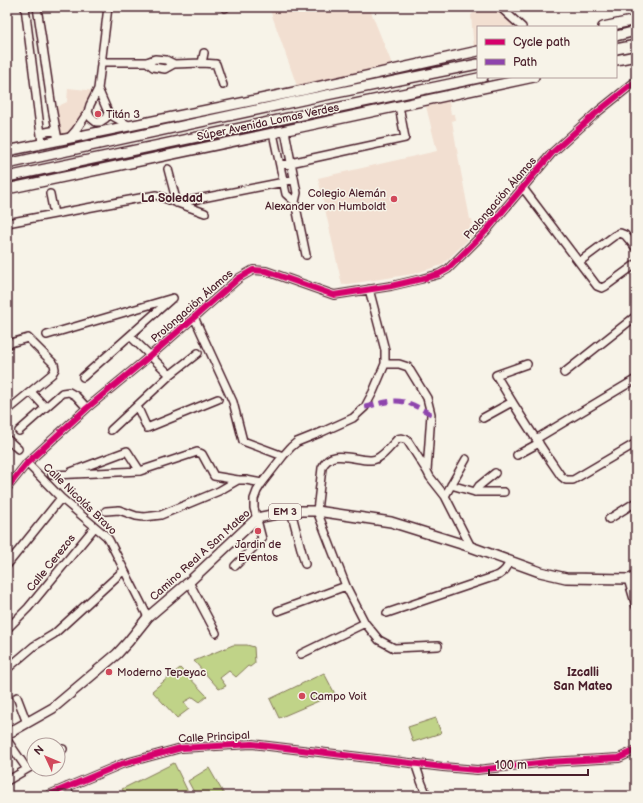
<svg xmlns="http://www.w3.org/2000/svg" width="643" height="803" font-family="'Balsamiq Sans',sans-serif">
	<style>
		.built { fill: #f2dfd1 }
		.green { fill: #c0d388; stroke: #85795a }
		.lines { fill: none; stroke-linecap: round; stroke-linejoin: round }
		.minor-casing { stroke: #4a1f2b; stroke-width: 10 }
		.major-casing { stroke: #4a1f2b; stroke-width: 12 }
		.minor { stroke: #f7f3e8; stroke-width: 7 }
		.major { stroke: #f7f3e8; stroke-width: 9 }
		.quiet { stroke: #8e44ad; stroke-width: 5; stroke-dasharray: 10 5; stroke-linecap: butt }
		.cycleway-casing { stroke: #f7f3e8; stroke-width: 8 }
		.cycleway { stroke: #d6006c; stroke-width: 6 }
		.poi-dot { fill: #d1495b; stroke: #f7f3e8; stroke-width: 1.5 }
		.labels { text-anchor: middle; dominant-baseline: central; stroke-width: 3; stroke-linejoin: round; paint-order: stroke }
		.shield { fill: #f7f3e8; stroke: #7e5f64; stroke-width: 1 }
		.shield-label { font-size: 10px; font-weight: bold; fill: #4a1f2b }
		.poi-label { font-size: 11px; fill: #4a1f2b; stroke: #f7f3e8; text-anchor: start }
		.street-label { font-size: 11px; fill: #4a1f2b; stroke: #f7f3e8 }
		.neighbourhood-label { font-size: 12px; font-weight: bold; fill: #4a1f2b; stroke: #f7f3e8 }
	</style>
	<rect width="100%" height="100%" fill="#f7f3e8"/>
	<filter id="ink" filterUnits="userSpaceOnUse"><feTurbulence type="fractalNoise" baseFrequency=".025" numOctaves="2"/><feDisplacementMap in="SourceGraphic" scale="8" xChannelSelector="R" yChannelSelector="G"/><feConvolveMatrix kernelMatrix="1 2 1 2 8 2 1 2 1" color-interpolation-filters="sRGB"/></filter>
	<g filter="url(#ink)">
		<path class="built" d="M269,7H369L394,69L298,89Z
			M479,7H497L518,27H478V48L474,49L471,15Z
			M68,88L96,91L76,130L58,140L54,108L67,102Z
			M448,97L451,114H454L455,120L452,121L460,167L470,219H472L473,224L470,225V231L473,235L442,265L413,274L342,285L318,178L437,151L425,102Z"/>
		<path class="green" d="M233,645H247L254,647L255,663L250,667L248,666L236,677L229,671L220,678L226,686L219,689L194,661Z
			M180,668L207,696L200,702L193,697L184,702L189,709L177,718L152,691Z
			M324,673L335,694L279,718L270,699Z
			M436,718L441,733L413,742L408,727Z
			M174,763L190,796H126L122,789Z
			M209,768L225,796H196L188,781Z"/>
		<g class="lines">
			<g class="minor-casing">
				<path id="minor" d="M25,7L42,143
					M37,7L52,108L58,140
					M500,7L522,27
					M225,8V7
					M101,62H147L155,59L166,60L174,64
					M147,62L153,67L165,69L174,64L202,63L204,53
					M202,63L216,64L223,85
					M98,89L108,112L114,117L130,126
					M88,112L91,118L96,122H100L106,118L108,112
					M285,131L297,193L295,202L306,255
					M41,133L56,130
					M273,133L286,194L295,202
					M69,138L76,130L88,112L90,105L98,89L108,7
					M281,165L405,138L399,106
					M168,169L177,203
					M523,188L597,286L602,288L606,286L636,264
					M50,194L54,214
					M177,203L284,182L294,179
					M7,223L156,195L205,213
					M579,262L614,236L620,233L625,235L636,248
					M194,317L233,402L243,441L283,456
					M47,335L173,298
					M130,336L170,375
					M7,344L28,338L54,364L55,369L52,374L7,411
					M385,364H399L408,367L427,398L431,414L427,471L430,477L445,496L471,547
					M527,364L496,375C516,409 538,443 561,476L566,480H573L636,443
					M564,373L636,316
					M83,377L170,300
					M31,392L45,407
					M137,406L147,428L218,399
					M483,418L512,402
					M111,430L170,375L198,353
					M19,431L62,393L69,392L76,396L87,408
					M7,439L18,449
					M536,439L636,379
					M517,455L539,443
					M27,463L61,498L106,536L109,540L148,617
					M427,471L407,440C404,439 401,437 398,439C396,440 395,442 393,444C387,450 380,460 371,460C355,461 331,447 322,468L317,511L346,586L365,623L379,640L394,648L438,646
					M71,472L127,451L140,471
					M52,475L140,471L197,452L202,454L214,476L238,480H246L262,483
					M451,485L475,492H504
					M7,488L27,463L87,408L150,356L239,278L253,270L266,271L334,295L391,286L421,279L439,274L448,269L486,231L552,153L595,114L636,81
					M475,492L479,486L495,473
					M445,496L466,459
					M106,511L119,510L136,516L144,517L161,515L219,491L238,480
					M291,511L305,564
					M609,519L636,502
					M7,565L61,498
					M235,566L262,539L254,508V499L257,491L262,483L283,456L291,447L297,442L322,432L353,418L365,407L373,392L385,364V350L369,289
					M628,579L636,606
					M189,582L216,633
					M278,611L346,586
					M387,613L499,575C505,571 507,568 510,561
					M7,629L28,608L95,527
					M301,654L365,623
					M7,669L34,646L54,634L124,570
					M17,697L27,723
					M7,740L27,769
					M58,751L63,749
					M415,763L421,781L427,796
					M7,781L34,765
					M67,787L70,796
					M46,796L122,764L181,748L252,744L443,767L477,770L548,762L619,758L636,750"/>
			</g>
			<g class="major-casing">
				<path id="major" d="M603,27L636,20
					M616,36L636,31
					M616,49L636,45
					M616,60L636,56
					M7,151L290,93L478,51
					M7,164L307,99L478,64
					M7,177L483,77
					M7,189L273,133L534,77
					M7,734L53,708L117,654L128,642L148,617L189,582L257,518L291,511H317L391,522L471,547L540,572L566,578L628,579L636,577"/>
			</g>
			<use href="#minor" class="minor"/>
			<use href="#major" class="major"/>
			<path class="quiet" d="M365,407C374,405 383,402 393,401C407,400 419,408 431,414"/>
			<g class="cycleway-casing">
				<path id="cycleway" d="M7,488L27,463L87,408L150,356L239,278L253,270L266,271L334,295L391,286L421,279L439,274L448,269L486,231L552,153L595,114L636,81
					M46,796L122,764L181,748L252,744L443,767L477,770L548,762L619,758L636,750"/>
			</g>
			<use href="#cycleway" class="cycleway"/>
		</g>
	</g>
	<g class="poi-dot">
		<circle cx="98" cy="114" r="4"/>
		<circle cx="394" cy="199" r="4"/>
		<circle cx="258" cy="531" r="4"/>
		<circle cx="109" cy="672" r="4"/>
		<circle cx="302" cy="696" r="4"/>
	</g>
	<g class="labels">
		<rect class="shield" x="269" y="504" width="32" height="16" rx="3"/>
		<g class="shield-label">
			<text x="285" y="512">EM 3</text>
		</g>
		<g class="poi-label">
			<text x="106" y="114">Titán 3</text>
			<text x="386" y="193" text-anchor="end">Colegio Alemán<tspan x="386" dy="13">Alexander von Humboldt</tspan></text>
			<text x="258" y="544" text-anchor="middle">Jardin de<tspan x="258" dy="13">Eventos</tspan></text>
			<text x="117" y="672">Moderno Tepeyac</text>
			<text x="310" y="696">Campo Voit</text>
		</g>
		<g class="street-label">
			<text transform="translate(268 122) rotate(-12)">Súper Avenida Lomas Verdes</text>
			<text transform="translate(500 198) rotate(-49)">Prolongación Álamos</text>
			<text transform="translate(192 306) rotate(-41)">Prolongación Álamos</text>
			<text transform="translate(80 499) rotate(44)">Calle Nicolás Bravo</text>
			<text transform="translate(200 555) rotate(-42)">Camino Real A San Mateo</text>
			<text transform="translate(51 563) rotate(-51)">Calle Cerezos</text>
			<text transform="translate(214 737) rotate(-3)">Calle Principal</text>
		</g>
		<g class="neighbourhood-label">
			<text x="172" y="198">La Soledad</text>
			<text x="583" y="672">Izcalli<tspan x="583" dy="14">San Mateo</tspan></text>
		</g>
	</g>
	<rect width="643" height="803" fill="none" stroke="#f7f3e8" stroke-width="24"/>
	<rect x="12" y="12" width="619" height="779" fill="none" stroke="#4a1f2b" stroke-width="1.5" filter="url(#ink)"/>
	<rect x="477" y="26" width="140" height="52" fill="#f7f3e8" stroke="#b29e9c"/>
	<rect x="485" y="39" width="20" height="6" fill="#d6006c" stroke="#b29e9c"/>
	<text x="513" y="46" font-size="12" fill="#4a1f2b">Cycle path</text>
	<rect x="485" y="59" width="20" height="6" fill="#8e44ad" stroke="#b29e9c"/>
	<text x="513" y="66" font-size="12" fill="#4a1f2b">Path</text>
	<g transform="translate(46 757) rotate(314)"><circle r="19" fill="#f7f3e8" stroke="#b29e9c"/>
	<path d="M0-3L7 15L0 10L-7 15Z" fill="#d1495b"/>
	<text y="-6" font-size="11" font-weight="bold" text-anchor="middle" fill="#4a1f2b">N</text>
	</g>
	<path d="M489 769v6h99v-6" fill="none" stroke="#4a1f2b" stroke-width="2"/>
	<text x="495" y="769" font-size="12" fill="#4a1f2b" stroke="#f7f3e8" stroke-width="3" paint-order="stroke">100 m</text>
</svg>
